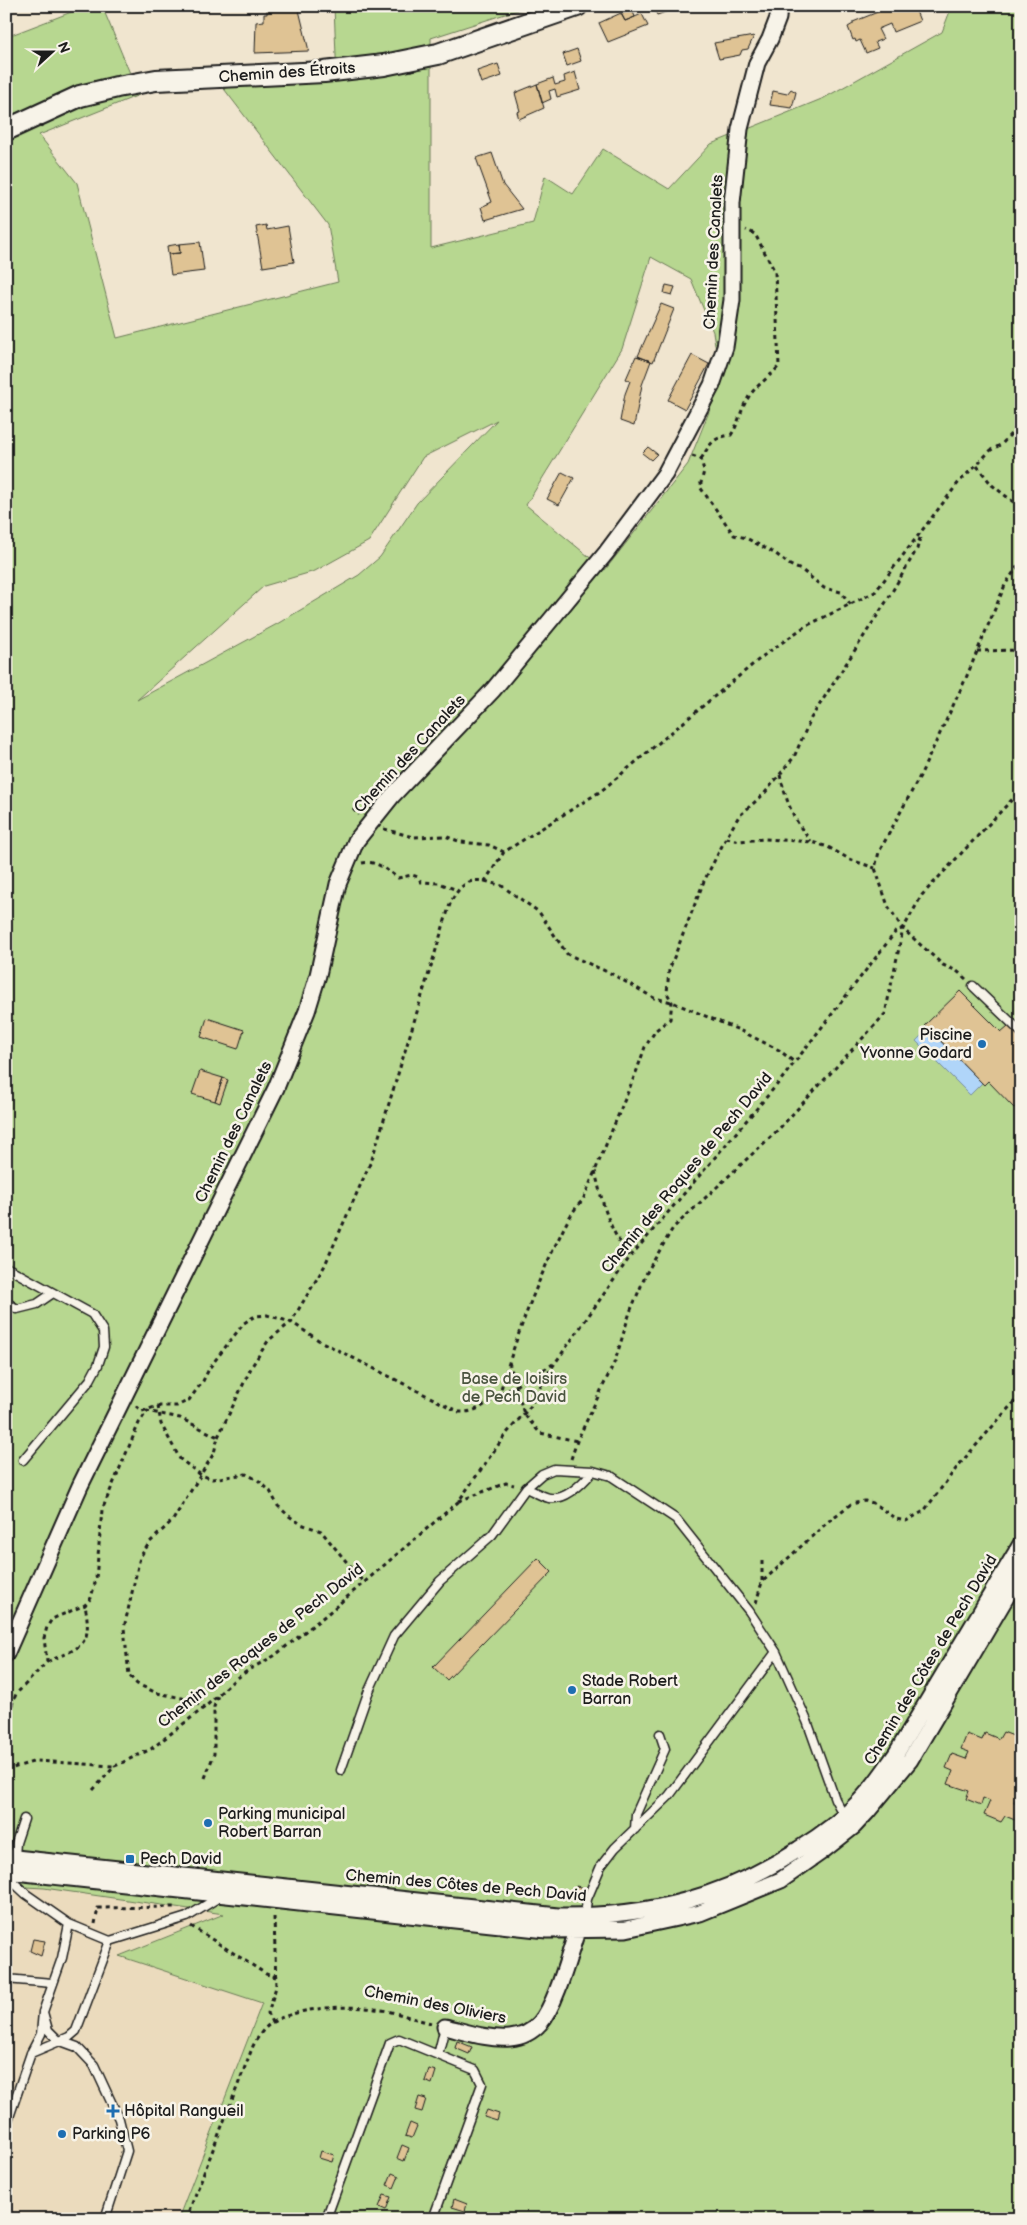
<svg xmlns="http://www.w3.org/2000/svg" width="1027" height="2225" font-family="'Balsamiq Sans',sans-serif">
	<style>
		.built { fill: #ebdbbd }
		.green { fill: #b7d790; stroke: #6a7a56; fill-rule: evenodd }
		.water { fill: #b0d5f9; stroke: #758ba1 }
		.building { fill: #dfc394; stroke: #1c1c1c }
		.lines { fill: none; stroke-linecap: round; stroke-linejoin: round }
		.lane-casing { stroke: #1c1c1c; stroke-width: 11 }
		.street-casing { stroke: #1c1c1c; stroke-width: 19 }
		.secondary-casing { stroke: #1c1c1c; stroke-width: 24 }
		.path { stroke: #1c1c1c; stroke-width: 3; stroke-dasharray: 4 4; stroke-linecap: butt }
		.lane { stroke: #f7f3e8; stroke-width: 8 }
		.street { stroke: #f7f3e8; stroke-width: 15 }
		.secondary { stroke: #f7f3e8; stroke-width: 20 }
		.poi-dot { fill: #1f6fb2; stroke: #f7f3e8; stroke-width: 2 }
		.labels { text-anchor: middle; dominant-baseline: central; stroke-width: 5; stroke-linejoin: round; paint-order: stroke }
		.street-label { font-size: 16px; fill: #1c1c1c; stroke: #f7f3e8 }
		.poi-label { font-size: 16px; fill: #1c1c1c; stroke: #f7f3e8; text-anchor: start }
		.park-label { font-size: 16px; fill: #4a543f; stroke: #f7f3e8 }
	</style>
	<rect width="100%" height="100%" fill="#f0e5cf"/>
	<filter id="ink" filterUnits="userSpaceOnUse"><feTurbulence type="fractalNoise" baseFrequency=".02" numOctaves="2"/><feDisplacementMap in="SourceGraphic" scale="10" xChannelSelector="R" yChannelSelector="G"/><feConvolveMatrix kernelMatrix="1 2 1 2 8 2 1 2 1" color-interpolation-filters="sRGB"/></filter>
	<g filter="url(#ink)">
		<path class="built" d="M6,1886L44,1888L225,1914L120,1956L262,2003L178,2219H6Z"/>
		<path class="green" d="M87,6H102L139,95L39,135L77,183L117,338L338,282L328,225L218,81H337L334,6H530L431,38V248L533,223L545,176L573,194L603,149L669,189L711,144L824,98L942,32L952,6H1021V2219H178L262,2003L119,1956L224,1914L44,1888L6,1886V37ZM651,257L691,279L713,332L721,382L688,464L605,570L526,505L622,349ZM497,420L417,503L380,557L359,575L277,624L137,700L264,586L315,571L369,541L423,457Z"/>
		<path class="water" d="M928,1029L982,1083L970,1095L916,1041Z"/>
		<path class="building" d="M267,6H298L309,51L255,53L256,22L264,21V14H267Z
			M653,6H677V8L657,15Z
			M914,6L920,21L893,32L890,24L878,29L883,39L875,42L878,48L866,53L860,40L856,42L855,39L853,40L848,27L853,24V22L885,9V6Z
			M632,9L635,17L625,21L621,14Z
			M621,13L625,21L642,14L648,26L608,42L599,23Z
			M754,36L748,49L742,50L740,55L719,59L714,43Z
			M577,49L581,61L567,66L563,54Z
			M498,64L502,76L481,83L477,71Z
			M575,72L580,90L557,97L555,89L549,91L551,99L542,103L537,84L553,78L555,85L565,82L564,76Z
			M537,84L544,108L519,119L517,112L520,111L515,93Z
			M791,89L796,92L792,108L770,105L773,91L787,94Z
			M492,153L503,185L522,209L485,220L481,207L492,202L476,158Z
			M266,225L267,230L288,226L294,262L263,267L256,227Z
			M200,242L204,271L171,275L168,254L180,253L179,244Z
			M179,244L180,253L168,254L167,246Z
			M666,285L675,287L672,295L664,293Z
			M661,304L674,309L653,362L638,356Z
			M692,355L709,364L685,409L668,400Z
			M636,356L651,361L642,385L634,426L620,421L625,394L630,381L626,379Z
			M648,447L657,454L651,460L642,453Z
			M562,472L574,478L559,505L547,499Z
			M960,991L1001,1032L1008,1026L1021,1039V1102L1014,1108L988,1081L984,1085L925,1025Z
			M207,1018L244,1030L238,1049L201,1037Z
			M200,1071L223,1078L215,1101L192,1094Z
			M223,1078L228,1080L220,1103L215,1101Z
			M538,1558L552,1572L447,1680L433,1667Z
			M1019,1730L1021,1731V1797L1017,1795L1014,1802L1021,1806L1015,1820L1005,1816L1001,1822L984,1815L990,1801L983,1798L981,1805L966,1799L969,1791L948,1784L953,1771L946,1768L952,1754L966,1759L969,1752L961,1749L967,1734L982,1740L985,1733L999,1739L1003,1732L1016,1737Z
			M576,1886L585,1888L584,1894L575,1892Z
			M33,1939L45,1941L41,1956L30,1951Z
			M457,2041L472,2047L469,2054L455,2048Z
			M429,2069L436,2071L432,2084L425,2081Z
			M419,2097L426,2099L422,2112L415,2110Z
			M487,2110L499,2114L497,2121L484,2117Z
			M410,2123L417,2126L412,2138L405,2136Z
			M402,2145L409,2148L404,2161L397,2158Z
			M321,2151L334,2155L332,2162L319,2158Z
			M392,2173L399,2176L394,2188L387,2185Z
			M384,2195L391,2197L386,2210L379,2207Z
			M454,2199L467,2204L465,2211L452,2207Z"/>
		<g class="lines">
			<g class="lane-casing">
				<path id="lane" d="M973,986L1021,1032
					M6,1267L92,1314L103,1331L104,1347L98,1365L90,1380L23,1460
					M6,1302L17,1309L37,1304L53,1293
					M526,1488C533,1491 541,1496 549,1498C566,1501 583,1483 593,1471
					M341,1770L368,1693L394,1636L440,1581L492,1535L526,1488L542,1474L554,1469L593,1471L611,1476L676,1519L749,1611L776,1652L807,1721L835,1799L845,1818
					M24,1819L16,1843L13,1882L26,1894L69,1924L110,1941L187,1917L216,1899L217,1895
					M635,1829L636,1814L665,1749L660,1734
					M585,1916L587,1899L601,1866L615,1848L669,1796L776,1652
					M6,1979L52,1983
					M43,2012L48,2030L58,2040L77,2047L94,2065L119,2119L127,2151L105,2219
					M31,2053L69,2037L76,2031L110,1941
					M438,2055L445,2027
					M6,2126L31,2053L41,2034L43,2012L62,1958L69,1924
					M326,2219L390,2043L399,2039L475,2070L482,2084L433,2219"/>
			</g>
			<g class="street-casing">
				<path id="street" d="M6,1654L80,1486L276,1088L307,1011L318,975L338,884L356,841L392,796L493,690L606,553L665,474L712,385L725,347L732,300V203L740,129L757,63L770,39L778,18L779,6
					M6,1857L558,1916C648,1917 724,1898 799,1849C820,1836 842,1820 859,1802C873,1788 884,1771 896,1754L1021,1544
					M6,1871L547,1930L626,1929L700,1913L781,1880L821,1852L854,1826L867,1812L910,1760L1021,1572
					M445,2027C466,2032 489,2040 510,2038C521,2037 532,2032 540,2023C556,2005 569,1955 577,1931L578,1922"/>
			</g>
			<g class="secondary-casing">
				<path id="secondary" d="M6,130L80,96L117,87L156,80L324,72L384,65L438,54L577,6"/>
			</g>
			<path class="path" d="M692,456L701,459L704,471L700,487L734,535L746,538L776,554L790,565L803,571L824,588L841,592L851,605
				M701,459C711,443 712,438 731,435C739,424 740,410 748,398C756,385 769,378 779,366L775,272L755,234L746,230
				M977,466L992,485L1021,508
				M977,651L1021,650
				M780,775C787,803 793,820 811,841
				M353,809L359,815
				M384,829L413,837L445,836L461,842L489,845L504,852
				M726,838L740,841L765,839L812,842L828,847L851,860L875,868
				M362,863C377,860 386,870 398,878L412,875L418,877L421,882L439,883L457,890
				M485,881L502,886L539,912L567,954L612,974L654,998L672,1002L739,1030L779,1050L794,1062
				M966,979L957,971L943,965L903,929L888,906L875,868L879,852L920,776L966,678L1005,585L1021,561
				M595,1171C602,1202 609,1231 630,1257
				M509,1362L524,1414L540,1433L577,1441
				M499,1396C514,1343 533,1291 557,1242C565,1226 570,1213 583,1200L637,1070L645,1047L656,1030L670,1019L672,1002L667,993L669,970L704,881L726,838L739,816L764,794L794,757L811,718L886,602L917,549L921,534
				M136,1406L142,1411L158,1406H177L189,1400L203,1381L210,1367L244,1323L255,1316L267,1315L291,1322L320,1341L459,1412C476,1413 484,1405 498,1396C516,1385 535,1375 553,1364
				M158,1406L161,1424L180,1459L201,1475L212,1479L246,1474L258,1480L270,1491L278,1506L289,1516L301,1524L321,1531L364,1583
				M218,1437L252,1366L268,1341L291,1322L324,1267L372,1159L450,904C458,888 466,878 485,881L504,852L601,791L763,656L804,627L875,592L959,482L991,450L1002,444L1021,422
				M571,1459L577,1441L615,1361L630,1312L647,1272L673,1228L778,1130L885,1014L903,929L922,895L1021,790
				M459,1501L506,1483L514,1485
				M762,1581V1561
				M756,1603L762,1582L830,1520L851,1504L865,1501L873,1503L896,1519L906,1521L924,1511L958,1466L1021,1394
				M47,1662C81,1646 93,1648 85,1605
				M6,1769L11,1743L10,1710L16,1694L47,1662L44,1638L47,1627L52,1619L85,1605L91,1598L96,1579L102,1510L139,1423L147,1411L180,1418L218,1437L214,1453L173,1520L150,1542L140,1557L124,1628L129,1675L137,1684L157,1693L182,1698L204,1707
				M6,1770L36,1761L114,1766
				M205,1778L214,1754V1707L218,1695
				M93,1790L115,1766L151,1749L205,1707L232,1682L250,1669L274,1656L326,1615L458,1502L506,1434L530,1407L546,1376L630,1257L781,1080L897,930L903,929
				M95,1924L98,1908L176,1907
				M191,1926L266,1974L276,1977
				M272,2023L268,2013L276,1987L274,1916
				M186,2219L253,2046C258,2037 263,2028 273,2022C298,2007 346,2005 375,2009C394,2011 413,2019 431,2023"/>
			<use href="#lane" class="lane"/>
			<use href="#street" class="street"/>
			<use href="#secondary" class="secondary"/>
		</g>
	</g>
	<g class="poi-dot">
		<circle cx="982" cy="1044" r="5"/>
		<circle cx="572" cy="1690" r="5"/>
		<circle cx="208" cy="1823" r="5"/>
		<rect x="125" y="1854" width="10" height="10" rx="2.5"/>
		<path d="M110.5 2103.5h5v5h5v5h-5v5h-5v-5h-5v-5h5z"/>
		<circle cx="62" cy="2134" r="5"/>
	</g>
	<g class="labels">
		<g class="street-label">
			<text transform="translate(287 73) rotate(-4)">Chemin des Étroits</text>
			<text transform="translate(714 252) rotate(-87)">Chemin des Canalets</text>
			<text transform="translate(410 754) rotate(-47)">Chemin des Canalets</text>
			<text transform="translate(234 1132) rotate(-64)">Chemin des Canalets</text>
			<text transform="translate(687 1173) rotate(-50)">Chemin des Roques de Pech David</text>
			<text transform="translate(261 1646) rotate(-38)">Chemin des Roques de Pech David</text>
			<text transform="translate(931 1660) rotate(-59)">Chemin des Côtes de Pech David</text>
			<text transform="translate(466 1886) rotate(5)">Chemin des Côtes de Pech David</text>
			<text transform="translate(435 2005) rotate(11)">Chemin des Oliviers</text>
		</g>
		<g class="poi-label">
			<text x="972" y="1035" text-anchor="end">Piscine<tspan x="972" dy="18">Yvonne Godard</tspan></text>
			<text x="582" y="1681">Stade Robert<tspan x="582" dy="18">Barran</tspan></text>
			<text x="218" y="1814">Parking municipal<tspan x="218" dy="18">Robert Barran</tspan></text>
			<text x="140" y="1859">Pech David</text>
			<text x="124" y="2111">Hôpital Rangueil</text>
			<text x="72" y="2134">Parking P6</text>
		</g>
		<g class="park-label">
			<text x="514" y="1379">Base de loisirs<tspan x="514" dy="18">de Pech David</tspan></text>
		</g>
	</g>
	<rect width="1027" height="2225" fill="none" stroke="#f7f3e8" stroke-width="25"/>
	<rect x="12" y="12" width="1002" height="2200" fill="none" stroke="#1c1c1c" stroke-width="2" filter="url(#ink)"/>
	<g transform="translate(52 52) rotate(69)" stroke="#f7f3e8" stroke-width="4" paint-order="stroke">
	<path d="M0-4L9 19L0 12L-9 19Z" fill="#1c1c1c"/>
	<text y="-8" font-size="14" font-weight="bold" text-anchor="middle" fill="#1c1c1c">N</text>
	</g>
</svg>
